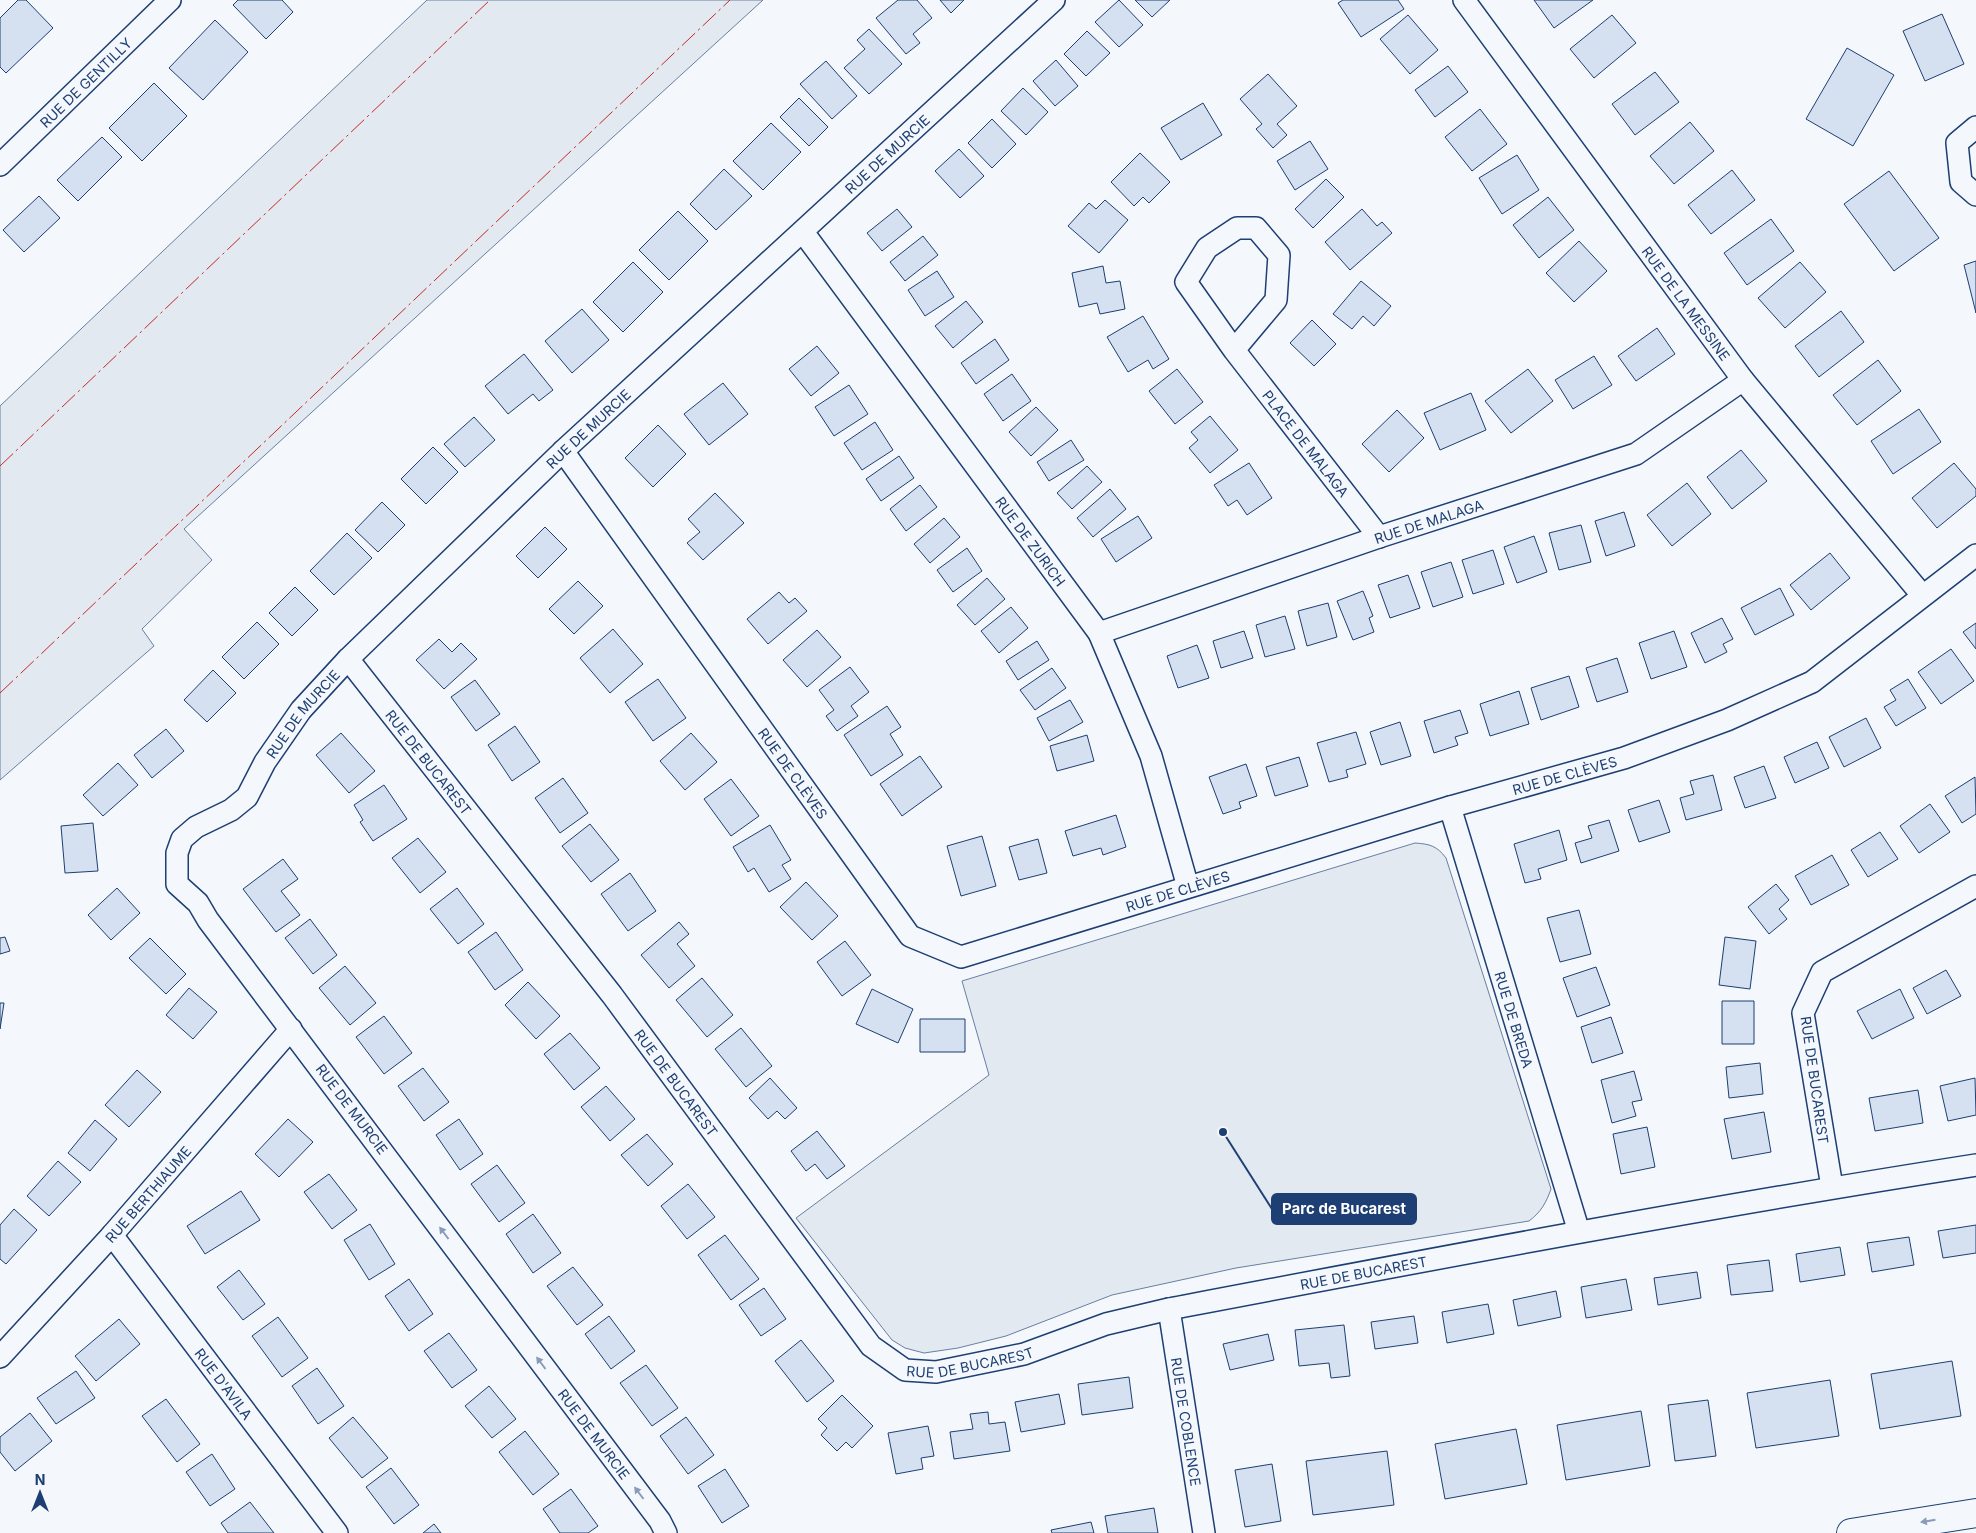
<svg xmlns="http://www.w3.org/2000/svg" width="1976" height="1533" font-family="Inter,sans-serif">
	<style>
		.green { fill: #e3e9f0; stroke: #687fa3 }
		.building { fill: #d5e0f0; stroke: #1d3f73 }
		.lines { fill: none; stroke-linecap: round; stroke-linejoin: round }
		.street-casing { stroke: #1d3f73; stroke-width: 24 }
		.secondary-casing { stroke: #1d3f73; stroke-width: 30 }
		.street { stroke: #f4f7fb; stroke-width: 21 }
		.secondary { stroke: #f4f7fb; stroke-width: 28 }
		.power { stroke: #c62828; stroke-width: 1; stroke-dasharray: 18 4 2.5 4; stroke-linecap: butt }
		.oneway { fill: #889bb7 }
		.labels { text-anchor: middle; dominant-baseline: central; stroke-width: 4; stroke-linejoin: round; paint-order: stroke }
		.street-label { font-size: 14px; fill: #1d3f73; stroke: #f4f7fb }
		.leader { fill: none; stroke: #1d3f73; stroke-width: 2 }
		.callout-dot { fill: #1d3f73; stroke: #f4f7fb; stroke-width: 2 }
		.callout { fill: #1d3f73; stroke: #1d3f73; stroke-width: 2 }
		.callout-label { font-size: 15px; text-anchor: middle; font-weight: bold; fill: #fff }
	</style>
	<rect width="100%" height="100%" fill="#f4f7fb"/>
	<path class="green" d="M427,0H763L184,529L212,560L142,629L154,646L0,780V406Z
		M1415,843C1430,844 1437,846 1446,858L1551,1189C1546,1203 1541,1212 1529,1221L1236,1268L1112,1295L1006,1336L958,1348L924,1353L905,1348L892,1340L796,1218L989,1075L962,981Z"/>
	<path class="building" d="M18,0H26L53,28L6,73L0,67V18Z
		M238,0H282L293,12L266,39L233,5Z
		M898,0H917L932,18L913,34L920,43L906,54L876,18Z
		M940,0H964L951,13Z
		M1119,0L1143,25L1119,47L1095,22Z
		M1135,0H1170L1152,17Z
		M1343,0H1398L1404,9L1361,37L1338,3Z
		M1534,0H1593L1554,28Z
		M1942,14L1964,64L1925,81L1903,31Z
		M1408,15L1438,50L1410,74L1380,39Z
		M1612,15L1636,43L1594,78L1570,49Z
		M215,20L248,52L203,100L169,68Z
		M869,29L902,64L869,94L844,68L865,49L857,40Z
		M1087,31L1110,53L1086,76L1064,54Z
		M1847,48L1894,75L1853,146L1806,119Z
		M1056,60L1078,86L1055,106L1033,81Z
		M826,61L857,96L832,119L800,84Z
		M1448,66L1468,92L1435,117L1415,90Z
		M1655,72L1679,102L1635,135L1612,104Z
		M1268,74L1297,106L1277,124L1287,135L1273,148L1256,129L1262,124L1240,99Z
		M154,83L187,116L142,161L109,128Z
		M1023,88L1048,112L1026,135L1001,111Z
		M799,98L828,127L809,146L780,117Z
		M1203,103L1222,135L1181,160L1161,128Z
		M1480,109L1507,144L1472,171L1445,137Z
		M992,119L1016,144L992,168L968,143Z
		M1690,122L1714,151L1674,184L1650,156Z
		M771,123L801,152L763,190L733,161Z
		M102,137L122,157L78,201L57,180Z
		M1310,141L1328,169L1295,190L1277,161Z
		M959,149L984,176L960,198L935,171Z
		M1140,153L1170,182L1149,203L1143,197L1134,206L1111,182Z
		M1517,155L1539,190L1502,214L1479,178Z
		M724,169L752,196L716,230L690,204Z
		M1732,170L1755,200L1711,234L1688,205Z
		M1889,171L1939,238L1894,271L1844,204Z
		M1326,179L1344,197L1313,228L1295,209Z
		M39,196L60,218L24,252L3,230Z
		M1548,197L1574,230L1539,258L1513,225Z
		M1105,200L1128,220L1099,253L1068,226L1089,203L1096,209Z
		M897,209L912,227L882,251L867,233Z
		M1362,209L1377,226L1382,222L1392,233L1350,270L1325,242Z
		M678,211L708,241L669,280L639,250Z
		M1771,219L1794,251L1747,285L1724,253Z
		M923,236L938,255L905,281L890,262Z
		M1579,241L1607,271L1574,302L1546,273Z
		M1976,261V313L1964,265Z
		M633,262L663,292L623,332L593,302Z
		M1800,262L1826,292L1785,328L1758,298Z
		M1103,266L1106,283L1120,281L1125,309L1100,314L1097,303L1079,307L1072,273Z
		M937,271L954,297L925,316L908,290Z
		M1361,281L1391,306L1374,326L1363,316L1352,329L1333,314Z
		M966,301L983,322L953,348L935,326Z
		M582,309L609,340L572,373L545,341Z
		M1841,311L1864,342L1819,377L1795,346Z
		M1143,316L1169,359L1153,369L1148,360L1128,372L1107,337Z
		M1312,320L1336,344L1314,366L1290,343Z
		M1657,328L1675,354L1636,381L1618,356Z
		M995,339L1009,360L976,384L961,363Z
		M817,346L839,373L811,396L789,369Z
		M524,354L553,390L539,401L533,394L508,414L485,386Z
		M1594,356L1612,385L1573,409L1555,380Z
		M1878,360L1901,391L1857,425L1833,395Z
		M1177,369L1203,402L1175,424L1149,391Z
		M1528,369L1553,401L1511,433L1485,401Z
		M1012,374L1031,401L1003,421L984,394Z
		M723,383L748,414L709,445L684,414Z
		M849,385L868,414L834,436L815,407Z
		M1471,393L1486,430L1440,450L1424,413Z
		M1036,407L1058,430L1031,456L1009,432Z
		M1919,409L1941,442L1893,474L1871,441Z
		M1397,410L1424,438L1389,472L1362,444Z
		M1210,416L1238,450L1210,473L1189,448L1198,440L1191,432Z
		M474,417L495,440L465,467L444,444Z
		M875,422L893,450L862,470L844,443Z
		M658,425L686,454L653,487L625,458Z
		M1071,440L1084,460L1049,481L1037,462Z
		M433,447L458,472L426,504L401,479Z
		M1741,450L1767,481L1732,509L1707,477Z
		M899,456L914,478L881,501L866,479Z
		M1249,463L1272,498L1247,515L1237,500L1228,506L1214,485Z
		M1954,463L1976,489V496L1937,528L1912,498Z
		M1087,466L1102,482L1072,509L1057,493Z
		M1687,483L1711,514L1672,546L1647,515Z
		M920,485L937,507L906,531L890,509Z
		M1110,489L1126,509L1093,537L1077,518Z
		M715,493L744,523L703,560L687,543L700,532L688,519Z
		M382,502L405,525L378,552L355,530Z
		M1624,512L1635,546L1606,556L1595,521Z
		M1138,516L1152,538L1116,562L1101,539Z
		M944,518L960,537L930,563L914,544Z
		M1581,525L1591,562L1559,570L1549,533Z
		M545,527L567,549L538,578L516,556Z
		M347,533L372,558L334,595L310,571Z
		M1534,536L1547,572L1517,583L1504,547Z
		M967,548L982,571L953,592L937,570Z
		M1493,550L1504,584L1473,594L1462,560Z
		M1830,553L1850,578L1811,610L1790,585Z
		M1451,562L1463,597L1433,607L1421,572Z
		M1408,575L1420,608L1390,618L1378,585Z
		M987,578L1005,599L975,625L957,605Z
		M578,581L603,606L574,634L549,609Z
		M295,587L318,610L292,636L269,613Z
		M1780,588L1794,615L1755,635L1741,608Z
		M1363,591L1373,616L1369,618L1374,632L1353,640L1337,601Z
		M779,592L789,603L795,598L807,611L768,644L747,619Z
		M1328,603L1337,637L1307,646L1298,611Z
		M1011,607L1028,628L999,653L981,631Z
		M1285,616L1295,649L1265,657L1256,625Z
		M1722,618L1733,639L1723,644L1727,652L1705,663L1691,633Z
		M257,622L279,644L244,679L222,657Z
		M1976,623V649L1963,632Z
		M613,629L643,664L610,693L580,658Z
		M817,630L841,657L807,687L783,660Z
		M1244,631L1253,658L1221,668L1213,641Z
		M1674,631L1687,667L1651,679L1639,643Z
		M439,639L452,652L461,643L477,659L444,689L416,660Z
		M1037,641L1049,660L1018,680L1006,661Z
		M1197,645L1209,678L1178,688L1167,656Z
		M1951,649L1974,681L1941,704L1918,672Z
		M1617,658L1628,692L1597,702L1586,668Z
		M850,667L869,692L851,706L858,716L837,731L826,716L834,710L819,690Z
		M1052,668L1066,688L1035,710L1020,690Z
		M213,670L236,693L207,722L184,700Z
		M1569,676L1579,707L1541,720L1531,688Z
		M658,679L686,718L653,741L625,702Z
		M1908,679L1926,708L1896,726L1884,707L1896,700L1890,690Z
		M475,680L500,714L476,731L451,697Z
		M1519,691L1529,724L1490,736L1480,704Z
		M1070,700L1083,722L1049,741L1037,718Z
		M887,706L901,727L890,734L903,755L871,776L844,735Z
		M1460,710L1468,733L1455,737L1458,745L1434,753L1424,721Z
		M1866,718L1881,748L1844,767L1829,737Z
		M1400,722L1411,756L1381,765L1370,732Z
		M515,726L540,762L512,781L488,745Z
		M166,729L184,751L152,778L134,755Z
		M1356,732L1366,764L1346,770L1348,777L1329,782L1317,743Z
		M341,733L375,771L349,793L316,755Z
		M691,733L717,762L685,790L660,761Z
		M1087,735L1094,761L1057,771L1050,746Z
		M1817,742L1829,768L1795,783L1784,757Z
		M920,756L942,787L902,816L880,784Z
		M1299,757L1308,786L1275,796L1266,767Z
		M118,763L138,785L103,816L83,795Z
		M1246,764L1257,796L1239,802L1241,808L1223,814L1209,777Z
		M1764,766L1776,798L1745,808L1734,777Z
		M1713,775L1722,810L1686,820L1680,798L1694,794L1690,781Z
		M1975,777L1976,814L1962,823L1945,796Z
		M563,778L588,813L560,833L535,798Z
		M731,779L759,816L731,836L704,799Z
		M384,785L407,819L373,841L360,822L363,820L354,805Z
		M1659,800L1670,832L1639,842L1628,810Z
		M1930,804L1950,832L1919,853L1900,826Z
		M1116,815L1126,847L1103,855L1101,848L1073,856L1065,831Z
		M1609,820L1619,851L1581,863L1575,843L1592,838L1588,826Z
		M93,823L98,871L65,873L61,826Z
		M590,824L619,860L591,882L562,846Z
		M770,825L791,860L782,865L791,879L769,892L754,868L748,872L733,847Z
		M1559,830L1567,860L1538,869L1541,879L1525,883L1514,844Z
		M1880,832L1898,859L1868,877L1851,850Z
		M982,836L996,886L961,896L947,846Z
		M418,838L446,872L420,893L392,858Z
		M1038,839L1047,873L1019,880L1009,847Z
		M1832,855L1849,885L1811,905L1795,876Z
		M283,859L298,879L281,891L300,915L276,932L243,889Z
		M630,873L656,911L628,931L601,894Z
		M806,882L838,916L812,940L780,907Z
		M1776,884L1789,900L1779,909L1787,919L1769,934L1748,907Z
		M117,888L140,913L111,940L88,915Z
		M457,888L484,924L458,944L430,909Z
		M1579,910L1591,954L1560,962L1547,918Z
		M310,919L337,955L313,974L285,938Z
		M679,922L689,934L677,944L695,966L669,988L641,955Z
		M496,932L523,970L495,990L468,952Z
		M5,937L10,951L0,954V938Z
		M1725,937L1756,941L1750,989L1719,985Z
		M150,938L186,974L166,994L129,958Z
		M845,941L871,975L842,996L817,962Z
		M345,966L376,1003L350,1025L319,988Z
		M1596,967L1610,1005L1577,1017L1563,978Z
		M1946,970L1961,996L1927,1014L1913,988Z
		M702,978L733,1015L707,1037L676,1000Z
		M528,982L560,1016L536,1039L505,1005Z
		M189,988L217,1012L193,1039L166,1015Z
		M872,989L913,1009L898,1043L856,1024Z
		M1900,989L1914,1018L1872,1039L1857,1011Z
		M1722,1001H1754V1044H1722Z
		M0,1003H4L0,1029Z
		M384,1016L412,1053L384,1074L356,1037Z
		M1611,1017L1623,1053L1592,1063L1581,1027Z
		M920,1019H965V1052H920Z
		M741,1028L772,1066L746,1087L715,1049Z
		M570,1033L600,1068L574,1090L544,1054Z
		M1760,1063L1763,1094L1729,1098L1726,1067Z
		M423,1068L449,1102L424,1121L398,1086Z
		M137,1070L161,1092L129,1127L105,1105Z
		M1634,1071L1642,1100L1632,1102L1636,1116L1612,1123L1601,1080Z
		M770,1078L797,1108L785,1119L777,1111L768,1119L749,1098Z
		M1975,1078L1976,1115L1948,1121L1940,1086Z
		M606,1086L635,1119L610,1141L581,1107Z
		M1918,1090L1923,1123L1875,1131L1869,1098Z
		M1764,1112L1771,1152L1732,1159L1724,1119Z
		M288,1119L313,1142L279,1177L255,1154Z
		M459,1119L483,1154L460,1170L436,1135Z
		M95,1120L117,1139L90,1171L68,1153Z
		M1647,1127L1655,1167L1621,1174L1613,1134Z
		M817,1131L845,1166L827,1179L815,1164L806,1171L791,1151Z
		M647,1134L673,1164L648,1186L621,1155Z
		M58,1161L81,1182L49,1216L27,1196Z
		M497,1165L525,1203L499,1222L471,1184Z
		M329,1174L357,1210L332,1229L304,1192Z
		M688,1184L715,1217L687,1239L661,1206Z
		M241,1191L260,1220L205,1254L187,1226Z
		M14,1209L37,1230L6,1264L0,1259V1225Z
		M533,1214L561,1253L533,1273L506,1234Z
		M370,1224L395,1264L369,1280L344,1240Z
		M1976,1225V1253L1943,1258L1938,1231Z
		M725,1235L759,1279L731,1300L698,1255Z
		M1909,1237L1914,1265L1872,1272L1867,1243Z
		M1840,1247L1845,1275L1800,1282L1796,1254Z
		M1769,1260L1773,1291L1731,1295L1727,1265Z
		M573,1267L603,1305L577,1325L547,1286Z
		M239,1270L265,1304L243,1320L217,1287Z
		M1697,1272L1701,1298L1658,1305L1654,1278Z
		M409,1279L433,1314L409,1331L385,1296Z
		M1626,1279L1632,1310L1586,1318L1581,1287Z
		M764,1288L786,1319L761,1336L739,1305Z
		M1556,1291L1561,1317L1518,1326L1513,1300Z
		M1488,1304L1494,1334L1447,1343L1442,1312Z
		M609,1316L635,1351L611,1369L585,1334Z
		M1414,1316L1418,1343L1375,1349L1371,1322Z
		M278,1317L308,1358L282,1377L252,1336Z
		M119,1319L140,1344L96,1381L75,1356Z
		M1344,1325L1350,1376L1331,1378L1329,1363L1299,1366L1295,1330Z
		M449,1333L477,1370L452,1388L424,1351Z
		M1268,1334L1274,1360L1230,1370L1223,1344Z
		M801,1340L834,1381L807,1402L775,1361Z
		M1952,1361L1961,1416L1880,1429L1871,1374Z
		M646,1365L678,1408L652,1426L620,1383Z
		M317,1368L344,1406L318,1424L292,1386Z
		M76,1371L95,1398L56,1424L37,1398Z
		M1129,1377L1133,1408L1082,1415L1078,1384Z
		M1830,1380L1839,1436L1756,1448L1747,1393Z
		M489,1386L516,1419L492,1438L465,1406Z
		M1059,1394L1065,1424L1021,1432L1015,1402Z
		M842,1395L873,1426L852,1448L846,1442L837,1451L821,1435L827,1428L818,1419Z
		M166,1399L200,1444L177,1462L142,1416Z
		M1708,1400L1716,1456L1675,1461L1668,1405Z
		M1641,1411L1650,1466L1566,1480L1557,1425Z
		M988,1412L989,1424L1005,1422L1010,1451L954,1459L950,1432L973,1429L970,1414Z
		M30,1413L52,1441L15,1471L0,1452V1437Z
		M353,1417L388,1458L362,1478L329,1438Z
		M686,1417L714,1455L688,1474L660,1436Z
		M928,1426L934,1456L921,1458L923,1469L896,1474L888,1433Z
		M1516,1429L1527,1484L1445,1499L1435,1444Z
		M525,1431L559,1474L533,1495L499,1452Z
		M1387,1451L1394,1505L1313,1515L1306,1461Z
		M212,1454L235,1489L210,1506L186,1472Z
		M1272,1464L1281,1521L1245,1527L1235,1470Z
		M391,1468L419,1505L394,1524L366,1487Z
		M725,1469L749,1506L722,1523L698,1486Z
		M571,1489L598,1526L588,1533H560L543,1509Z
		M250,1502L274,1533H228L221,1523Z
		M1154,1508L1158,1533H1108L1105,1516Z
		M1091,1522L1094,1533H1052L1051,1530Z
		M434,1524L441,1533H423Z"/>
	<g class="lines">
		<g class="street-casing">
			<g id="street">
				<path id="s1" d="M1464,0L1743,380L1922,595"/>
				<path d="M1976,127L1957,143L1961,182L1976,195"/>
				<path id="s2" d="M0,165L170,0"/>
				<path id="s3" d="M803,232L1099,633L1151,756L1188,887"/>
				<path id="s4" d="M1234,350L1276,300L1279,255L1256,228H1237L1207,248L1186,282L1234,350L1379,537"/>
				<path id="s5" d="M563,451L910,936L961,957L1450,807L1624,758L1727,720L1812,682L1976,555"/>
				<path id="s6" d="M1099,633L1379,537L1636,454L1743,380"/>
				<path id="s7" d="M348,659L612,995L871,1346L905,1370L936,1372L1024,1354L1106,1324L1169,1309C1438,1258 1706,1207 1976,1165"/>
				<path id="s8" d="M1450,807L1579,1232"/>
				<path d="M1832,1187L1803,1013L1822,972L1976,886"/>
				<path id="s9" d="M112,1235L337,1533"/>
				<path id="s10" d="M1169,1309L1204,1533"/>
				<path id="s11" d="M0,1357L112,1235L291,1029"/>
				<path id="s12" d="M666,1533L660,1521L208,920L198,903L177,884V853L182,839L196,827L231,810L247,797L265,762L301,710L348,659L563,451L1054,0"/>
			</g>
		</g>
		<g class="secondary-casing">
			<path id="secondary" d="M1851,1533L1976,1513"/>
		</g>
		<use href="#street" class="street"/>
		<use href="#secondary" class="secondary"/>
		<path class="power" d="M0,466L490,0
			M0,693L730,0"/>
	</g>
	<defs><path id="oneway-solid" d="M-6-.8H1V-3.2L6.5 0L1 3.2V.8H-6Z" transform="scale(1.25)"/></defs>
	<g class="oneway">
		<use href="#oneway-solid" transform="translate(444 1233) rotate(-127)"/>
		<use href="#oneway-solid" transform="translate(541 1363) rotate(-127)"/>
		<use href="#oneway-solid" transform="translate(639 1493) rotate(-127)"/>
		<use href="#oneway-solid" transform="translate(1928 1521) rotate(171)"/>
	</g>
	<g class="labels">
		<g class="street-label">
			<text stroke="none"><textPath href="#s2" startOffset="119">RUE DE GENTILLY</textPath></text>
			<text stroke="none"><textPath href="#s12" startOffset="1848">RUE DE MURCIE</textPath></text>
			<text stroke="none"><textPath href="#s1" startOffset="376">RUE DE LA MESSINE</textPath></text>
			<text stroke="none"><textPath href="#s12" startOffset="1442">RUE DE MURCIE</textPath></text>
			<text stroke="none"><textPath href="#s4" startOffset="442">PLACE DE MALAGA</textPath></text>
			<text stroke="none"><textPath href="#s6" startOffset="348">RUE DE MALAGA</textPath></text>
			<text stroke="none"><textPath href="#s3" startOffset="384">RUE DE ZURICH</textPath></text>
			<text stroke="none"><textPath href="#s12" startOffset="1038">RUE DE MURCIE</textPath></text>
			<text stroke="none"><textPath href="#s7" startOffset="131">RUE DE BUCAREST</textPath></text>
			<text stroke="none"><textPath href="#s5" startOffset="396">RUE DE CLÈVES</textPath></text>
			<text stroke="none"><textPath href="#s5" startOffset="1282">RUE DE CLÈVES</textPath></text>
			<text stroke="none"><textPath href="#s5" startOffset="878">RUE DE CLÈVES</textPath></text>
			<text stroke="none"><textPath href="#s8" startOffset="222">RUE DE BREDA</textPath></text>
			<text transform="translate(1815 1080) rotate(82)">RUE DE BUCAREST</text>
			<text stroke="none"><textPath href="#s7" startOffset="536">RUE DE BUCAREST</textPath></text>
			<text transform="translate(352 1109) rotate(53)">RUE DE MURCIE</text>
			<text stroke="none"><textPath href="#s11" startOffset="220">RUE BERTHIAUME</textPath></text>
			<text stroke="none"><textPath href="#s7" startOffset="1376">RUE DE BUCAREST</textPath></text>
			<text stroke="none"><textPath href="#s7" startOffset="971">RUE DE BUCAREST</textPath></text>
			<text stroke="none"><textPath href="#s9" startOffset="186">RUE D'AVILA</textPath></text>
			<text stroke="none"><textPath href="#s10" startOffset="114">RUE DE COBLENCE</textPath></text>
			<text transform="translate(594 1434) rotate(53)">RUE DE MURCIE</text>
		</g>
	</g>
	<path class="leader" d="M1223 1132L1272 1209"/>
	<circle class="callout-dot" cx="1223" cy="1132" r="5"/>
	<rect class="callout" x="1272" y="1194" width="144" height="30" rx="5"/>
	<g class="callout-label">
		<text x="1344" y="1214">Parc de Bucarest</text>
	</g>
	<g transform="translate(40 1493)" stroke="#f4f7fb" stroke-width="4" paint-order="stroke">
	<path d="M0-4L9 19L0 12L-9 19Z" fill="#1d3f73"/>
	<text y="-8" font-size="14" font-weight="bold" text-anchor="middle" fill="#1d3f73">N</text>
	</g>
</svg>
